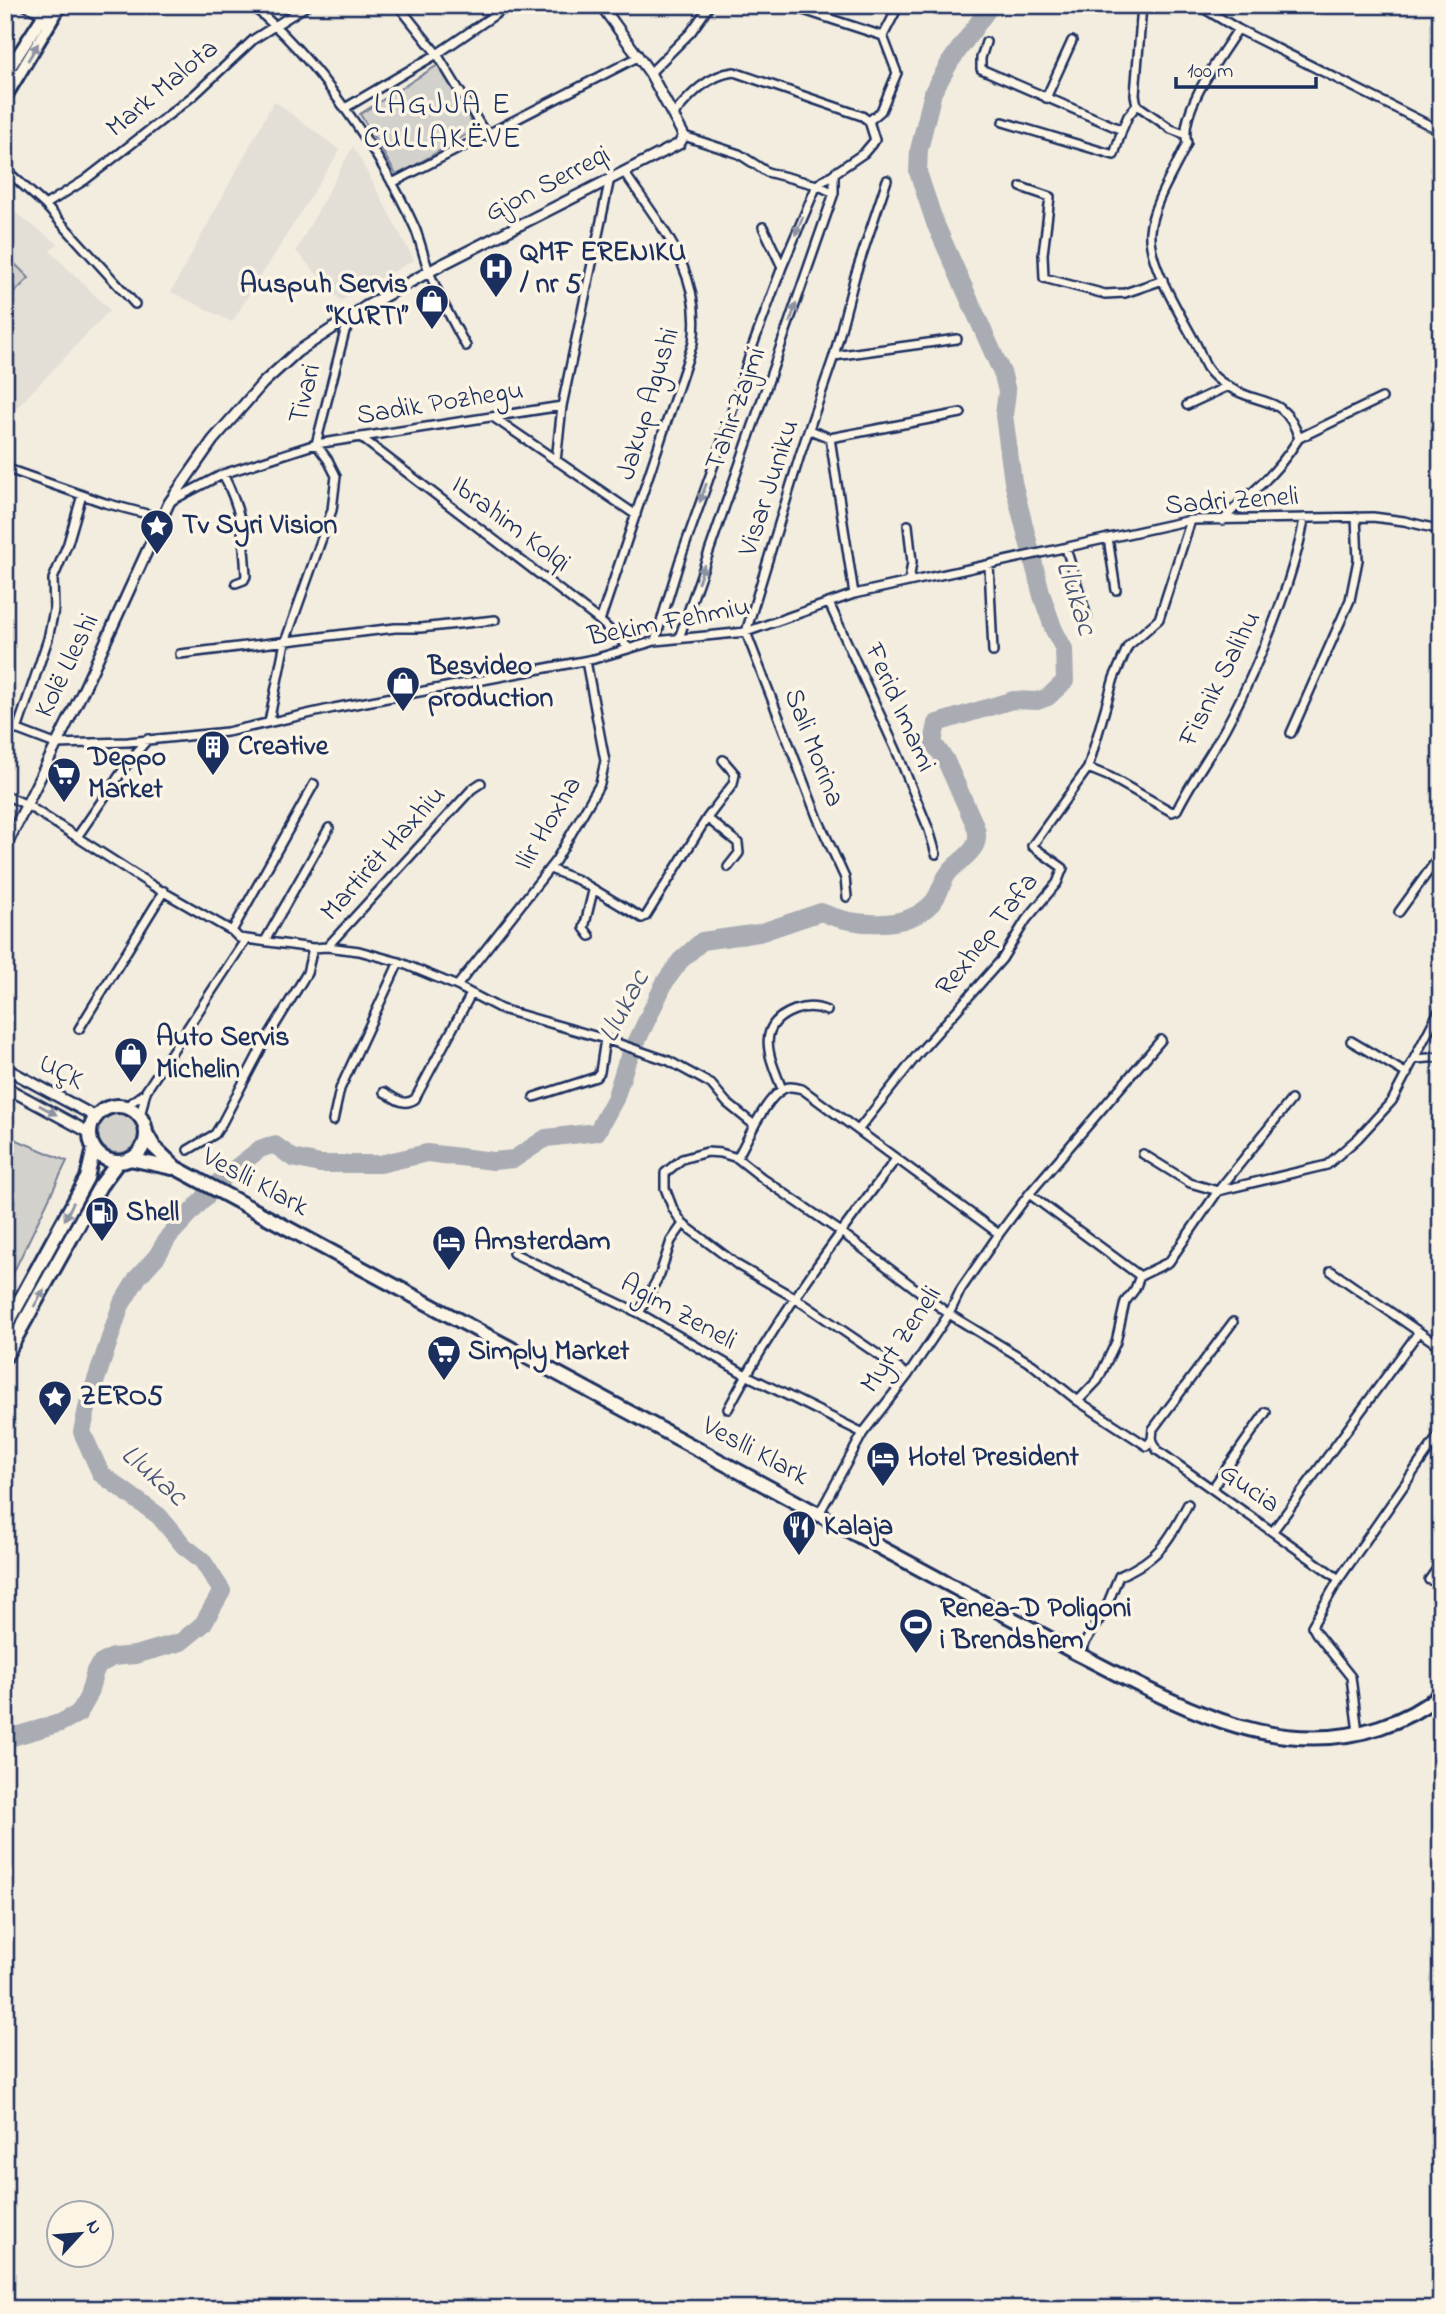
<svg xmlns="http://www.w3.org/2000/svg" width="1446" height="2314" font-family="'Indie Flower',sans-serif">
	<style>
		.built { fill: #e3dfd6 }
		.green { fill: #d3d1cc; stroke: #778095; stroke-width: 2 }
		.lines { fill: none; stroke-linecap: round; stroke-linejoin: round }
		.river { stroke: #a9acb3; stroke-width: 18 }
		.minor-casing { stroke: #1b2f5e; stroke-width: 12 }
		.tertiary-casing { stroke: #1b2f5e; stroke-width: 14 }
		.secondary-casing { stroke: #1b2f5e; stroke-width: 16 }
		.primary-casing { stroke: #1b2f5e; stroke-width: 18 }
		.minor { stroke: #fcf5e5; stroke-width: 7 }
		.tertiary { stroke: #fcf5e5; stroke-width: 9 }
		.secondary { stroke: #fcf5e5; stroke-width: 10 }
		.primary { stroke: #fcf5e5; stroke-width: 12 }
		.oneway { fill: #8c92a2 }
		.labels { text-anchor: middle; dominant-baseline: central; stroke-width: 7; stroke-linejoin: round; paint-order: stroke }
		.street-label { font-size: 28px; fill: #1b2f5e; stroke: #fcf5e5 }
		.poi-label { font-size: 28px; font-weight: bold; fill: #1b2f5e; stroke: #fcf5e5; text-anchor: start }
		.neighbourhood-label { font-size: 30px; letter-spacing: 2px; fill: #1b2f5e; stroke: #fcf5e5 }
		.water-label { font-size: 30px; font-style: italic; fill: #465478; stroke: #fcf5e5 }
	</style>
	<rect width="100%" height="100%" fill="#f3ede0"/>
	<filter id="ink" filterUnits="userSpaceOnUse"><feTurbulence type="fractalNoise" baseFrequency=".0143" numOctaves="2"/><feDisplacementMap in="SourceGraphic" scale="14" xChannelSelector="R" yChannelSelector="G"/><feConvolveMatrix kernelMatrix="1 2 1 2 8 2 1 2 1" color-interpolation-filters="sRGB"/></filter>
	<g filter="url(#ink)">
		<path class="built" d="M274,101L340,150L232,322L171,292Z
			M353,146L414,260L341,301L296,251Z
			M5,205L58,244L50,251L110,310L5,420Z"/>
		<path class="green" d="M438,65L476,129L397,176L360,114Z
			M5,254L29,278L8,299L5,297Z
			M98 1133a20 20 0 1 1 40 0a20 20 0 1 1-40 0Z
			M5,1135L67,1161L5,1290Z"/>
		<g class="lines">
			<path class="river" d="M5,1739L60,1723L79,1713L88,1697L95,1671L100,1664L113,1657L135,1655L181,1642L203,1624L222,1591L202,1560L184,1546L159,1516L101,1474L82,1432L88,1404L121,1305L138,1277L157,1256L169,1236L224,1177L260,1149L268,1146L275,1145L293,1158L320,1164H380L427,1153L493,1161L514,1159L546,1138L597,1132L615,1099L626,1064L665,982L680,961L702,941L759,933L821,912C852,926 907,931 932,903C941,894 941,880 951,870C965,855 985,848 974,823L945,759L933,743L937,723L1013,700L1037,701L1048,697L1065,681L1064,649L1054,630L1042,596L1013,482L1004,415L1007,392L1003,375L935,223L918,172L919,150L933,92L950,62L991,5"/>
			<g class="minor-casing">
				<path id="minor" d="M24,5L45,16
					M251,5C315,56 381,153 415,228C421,243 424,259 430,274C440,299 453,322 466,346
					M398,5L437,54L487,136
					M788,5L883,36
					M1142,5L1135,95L1137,105L1171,129L1184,134
					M1198,5L1238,29L1441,131
					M883,36L899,5
					M986,42L981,58V69L1122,130L1128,116L1137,105
					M650,73L691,32L710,5
					M1046,98L1072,41
					M345,108L437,54L509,5
					M869,121L881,111L897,73L883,36
					M1003,122L1114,155L1122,130
					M684,136L739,154L767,172L817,185L834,193
					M5,169L45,205L135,304
					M392,183L638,57
					M1021,187L1050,197L1043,254L1044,278L1105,294L1125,293L1163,280
					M45,205L85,180L120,153L194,95L254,39L308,5
					M763,227L782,267
					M834,356L957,339
					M1187,405L1228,386
					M493,417L636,515
					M810,430L830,438L854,594
					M830,438L961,413
					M1299,438L1382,398
					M363,439L600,621L629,648
					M556,461L562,406L610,178
					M5,468L105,503L162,518
					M223,474C243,514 243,532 246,576L244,580L236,583
					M171,501L223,474L316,444L562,406
					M1223,521C1233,508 1244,500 1255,490C1272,475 1287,457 1299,438C1283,391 1259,408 1226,385C1219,381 1212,375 1207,368C1202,360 1200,351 1196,344C1181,315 1147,263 1150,231C1153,202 1175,170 1187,143C1178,111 1221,56 1238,29
					M908,525L912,562L909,582
					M1108,538L1116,590
					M1066,548L1087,617
					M989,565L993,652
					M829,603L897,752L929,830L936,854
					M600,621L693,343C704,274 660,225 624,172
					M679,638L834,193V174
					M655,641L679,563L724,436L752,348L782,267L817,185L864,153L875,140L869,121L862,116L734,72C708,75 690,95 674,114
					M180,654L395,628H420L495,620
					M269,722L285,642L332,510L336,476L328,460L316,444L345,331L357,316
					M5,725L55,744L128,742L227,732L334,708L594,659L655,641L746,632L854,594L1191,520L1373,517L1404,521L1441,530
					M17,730L48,639L54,610L53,579L68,543L82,495
					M1291,733L1350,600L1358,560L1356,517
					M1088,768L1110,777L1172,812L1177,810C1191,781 1211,755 1226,727C1251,681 1270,635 1287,585C1294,562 1301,542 1304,518
					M5,795L27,805L153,886L232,931L239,938L313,948L327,947L359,951L399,962L457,986L501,1009L605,1039L669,1061L711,1084L727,1103L753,1124
					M707,818L733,784L735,774L723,760
					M77,837L130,760L148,739
					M550,869L578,880L642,918L646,916L707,818L738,843L739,853L728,867
					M847,897L845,878L818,819L746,632L800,455L834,356L855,276L887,180
					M1399,912L1441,854
					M232,931L314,784
					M590,936L584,928L593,891
					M265,941L329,828
					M327,947L472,789L481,783
					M457,986L556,860L600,784L605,761L586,661
					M79,1029L164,891
					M1351,1041L1407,1074
					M1416,1059L1441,1057
					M782,1089C770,1058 753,1025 795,1010C806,1006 816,1006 827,1011
					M384,1092C395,1098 403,1107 415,1099L471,994
					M534,1097L596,1077L600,1072L605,1039
					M125,1107L146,1092
					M140,1117L146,1091L246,939
					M333,1121L340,1089L399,962
					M859,1129L918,1054L1002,959L1026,920L1057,883L1063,868L1032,846L1088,768L1114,678L1128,646L1159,619L1191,520
					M188,1150L215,1134L222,1123L263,1045L307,973L313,948
					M1143,1154L1190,1183L1218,1191
					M737,1158C747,1142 769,1087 791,1087C794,1087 798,1088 802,1089L999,1234
					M1218,1191L1327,1165L1358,1138L1392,1101L1441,1007
					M1029,1194L1140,1276
					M513,1253L639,1313L746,1375L863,1433
					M1331,1271L1441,1347
					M1140,1276L1169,1262L1218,1191L1291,1100
					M639,1313L660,1274L671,1241L683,1224
					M1233,1322L1153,1429L1152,1439L1157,1450L1339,1579
					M908,1375L795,1298L739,1266L683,1224L673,1209L665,1188V1173L682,1159L707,1152L721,1153L737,1158L765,1180L841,1232L949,1314L1033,1365L1078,1401L1147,1446L1152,1439
					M1078,1401L1098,1380L1116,1342L1125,1302L1135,1289L1140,1276
					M728,1409C775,1320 835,1239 896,1159
					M1212,1489L1266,1412
					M819,1514L863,1433L908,1375L949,1314L961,1289L999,1234L1029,1194L1161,1040
					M1273,1531L1418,1333
					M1429,1580L1441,1563
					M1078,1654L1105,1610L1119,1576C1159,1559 1168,1542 1188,1504
					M1358,1732L1351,1677L1316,1633L1312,1626L1339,1579L1441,1432"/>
			</g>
			<g class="tertiary-casing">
				<path id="tertiary" d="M5,848L82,693L169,503L213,440L263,383L297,352L365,307L443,264L679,144L684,136L650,73L601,5
					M5,1068L96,1117
					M5,1087L90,1133"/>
			</g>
			<g class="secondary-casing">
				<path id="secondary" d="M5,75L50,5
					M5,98L61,5"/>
			</g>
			<g class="primary-casing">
				<path id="primary" d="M90 1134a28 28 0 1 1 56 0a28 28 0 1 1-56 0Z
					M146,1133L154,1147L176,1168L1078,1654C1171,1701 1273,1763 1380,1727C1401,1720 1423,1709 1441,1694
					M130,1159L172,1168
					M5,1328L87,1178L94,1148
					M5,1357L100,1186L118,1162"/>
			</g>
			<use href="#minor" class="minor"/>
			<use href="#tertiary" class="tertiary"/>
			<use href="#secondary" class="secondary"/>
			<use href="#primary" class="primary"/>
		</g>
		<defs><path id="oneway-solid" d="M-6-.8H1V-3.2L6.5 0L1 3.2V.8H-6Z" transform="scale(1.75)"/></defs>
		<g class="oneway">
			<use href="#oneway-solid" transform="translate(33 52) rotate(-59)"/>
			<use href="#oneway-solid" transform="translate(799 226) rotate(113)"/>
			<use href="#oneway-solid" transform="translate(793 313) rotate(-71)"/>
			<use href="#oneway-solid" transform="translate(703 493) rotate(110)"/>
			<use href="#oneway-solid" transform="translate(701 574) rotate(-71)"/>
			<use href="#oneway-solid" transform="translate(48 1110) rotate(29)"/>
			<use href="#oneway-solid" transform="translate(69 1211) rotate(117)"/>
			<use href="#oneway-solid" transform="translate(39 1298) rotate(-60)"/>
		</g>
	</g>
	<defs>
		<g id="hospital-pin" transform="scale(1.75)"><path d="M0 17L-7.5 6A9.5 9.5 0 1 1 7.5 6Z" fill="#1b2f5e" stroke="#fcf5e5"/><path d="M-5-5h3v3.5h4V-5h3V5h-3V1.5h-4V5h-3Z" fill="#fff"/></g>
		<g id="shop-pin" transform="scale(1.75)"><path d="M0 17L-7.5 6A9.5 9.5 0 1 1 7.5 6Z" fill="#1b2f5e" stroke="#fcf5e5"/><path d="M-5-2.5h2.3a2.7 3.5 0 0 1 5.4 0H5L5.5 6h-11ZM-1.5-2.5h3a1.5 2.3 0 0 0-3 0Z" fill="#fff"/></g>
		<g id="sight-pin" transform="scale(1.75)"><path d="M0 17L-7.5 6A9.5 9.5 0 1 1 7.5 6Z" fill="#1b2f5e" stroke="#fcf5e5"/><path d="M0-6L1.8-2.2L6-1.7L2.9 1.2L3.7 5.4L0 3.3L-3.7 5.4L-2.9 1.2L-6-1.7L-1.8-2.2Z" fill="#fff"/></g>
		<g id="building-pin" transform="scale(1.75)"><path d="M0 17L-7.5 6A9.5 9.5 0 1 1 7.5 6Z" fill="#1b2f5e" stroke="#fcf5e5"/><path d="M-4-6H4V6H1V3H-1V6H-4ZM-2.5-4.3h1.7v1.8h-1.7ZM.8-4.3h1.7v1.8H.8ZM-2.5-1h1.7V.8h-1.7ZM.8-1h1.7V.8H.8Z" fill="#fff"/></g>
		<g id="supermarket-pin" transform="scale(1.75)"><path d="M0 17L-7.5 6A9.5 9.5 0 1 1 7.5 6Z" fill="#1b2f5e" stroke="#fcf5e5"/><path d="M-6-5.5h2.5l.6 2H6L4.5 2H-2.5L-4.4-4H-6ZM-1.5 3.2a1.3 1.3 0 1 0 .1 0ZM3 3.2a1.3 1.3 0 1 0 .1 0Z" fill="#fff"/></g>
		<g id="fuel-pin" transform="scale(1.75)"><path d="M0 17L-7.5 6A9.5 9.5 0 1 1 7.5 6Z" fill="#1b2f5e" stroke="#fcf5e5"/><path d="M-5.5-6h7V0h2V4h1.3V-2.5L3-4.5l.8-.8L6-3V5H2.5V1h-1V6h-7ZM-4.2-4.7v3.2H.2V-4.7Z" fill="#fff"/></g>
		<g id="hotel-pin" transform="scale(1.75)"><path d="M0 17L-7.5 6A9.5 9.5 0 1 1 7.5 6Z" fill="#1b2f5e" stroke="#fcf5e5"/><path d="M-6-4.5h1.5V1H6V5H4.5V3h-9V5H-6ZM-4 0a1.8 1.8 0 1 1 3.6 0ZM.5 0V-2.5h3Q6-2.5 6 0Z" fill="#fff"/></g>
		<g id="restaurant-pin" transform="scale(1.75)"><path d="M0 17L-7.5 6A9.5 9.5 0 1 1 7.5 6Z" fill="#1b2f5e" stroke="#fcf5e5"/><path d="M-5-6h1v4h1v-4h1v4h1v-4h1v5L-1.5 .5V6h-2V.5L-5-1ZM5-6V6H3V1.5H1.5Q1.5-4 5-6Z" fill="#fff"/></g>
		<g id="stadium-pin" transform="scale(1.75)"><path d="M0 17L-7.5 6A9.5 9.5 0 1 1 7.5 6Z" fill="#1b2f5e" stroke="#fcf5e5"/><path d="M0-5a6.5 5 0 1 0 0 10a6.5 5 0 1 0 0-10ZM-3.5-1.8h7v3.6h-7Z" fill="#fff"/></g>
	</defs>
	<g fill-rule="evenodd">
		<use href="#hospital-pin" x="496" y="269"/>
		<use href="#shop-pin" x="432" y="301"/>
		<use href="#sight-pin" x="157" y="526"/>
		<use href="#shop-pin" x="403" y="683"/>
		<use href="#building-pin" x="213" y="747"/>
		<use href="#supermarket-pin" x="64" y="774"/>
		<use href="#shop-pin" x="131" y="1054"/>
		<use href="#fuel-pin" x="102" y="1213"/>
		<use href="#hotel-pin" x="449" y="1242"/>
		<use href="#supermarket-pin" x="444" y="1352"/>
		<use href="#sight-pin" x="55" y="1397"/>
		<use href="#hotel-pin" x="883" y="1458"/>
		<use href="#restaurant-pin" x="799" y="1527"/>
		<use href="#stadium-pin" x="916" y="1625"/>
	</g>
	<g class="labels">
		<g class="street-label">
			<text transform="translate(163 89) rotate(-40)">Mark Malota</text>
			<text transform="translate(548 185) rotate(-27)">Gjon Serreqi</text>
			<text transform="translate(306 394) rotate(-76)">Tivari</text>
			<text transform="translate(440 404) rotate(-9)">Sadik Pozhegu</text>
			<text transform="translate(649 404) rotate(-73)">Jakup Agushi</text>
			<text transform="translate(737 409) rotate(-70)">Tahir Zajmi</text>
			<text transform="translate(770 488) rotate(-72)">Visar Juniku</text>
			<text transform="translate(1232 502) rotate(-4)">Sadri Zeneli</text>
			<text transform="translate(510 525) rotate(37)">Ibrahim Kolqi</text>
			<text transform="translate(669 623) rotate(-11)">Bekim Fehmiu</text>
			<text transform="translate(68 666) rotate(-64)">Kolë Lleshi</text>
			<text transform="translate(1221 679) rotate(-63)">Fisnik Salihu</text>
			<text transform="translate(899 708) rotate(66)">Ferid Imami</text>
			<text transform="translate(813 748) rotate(69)">Sali Morina</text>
			<text transform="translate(549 824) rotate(-59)">Ilir Hoxha</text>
			<text transform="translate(384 854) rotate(-48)">Martirët Haxhiu</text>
			<text transform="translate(988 935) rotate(-52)">Rexhep Tafa</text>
			<text transform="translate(61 1073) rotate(28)">UÇK</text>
			<text transform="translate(255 1183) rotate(28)">Veslli Klark</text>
			<text transform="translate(678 1313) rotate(29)">Agim Zeneli</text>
			<text transform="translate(902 1340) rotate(-56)">Myrt Zeneli</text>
			<text transform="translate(755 1452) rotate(28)">Veslli Klark</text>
			<text transform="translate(1249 1489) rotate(35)">Gucia</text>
		</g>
		<g class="poi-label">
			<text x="520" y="253">QMF ERENIKU<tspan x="520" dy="32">/ nr 5</tspan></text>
			<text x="408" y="285" text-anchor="end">Auspuh Servis<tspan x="408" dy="32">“KURTI”</tspan></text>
			<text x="182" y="526">Tv Syri Vision</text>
			<text x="428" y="667">Besvideo<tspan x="428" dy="32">production</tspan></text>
			<text x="238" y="747">Creative</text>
			<text x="88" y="758">Deppo<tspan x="88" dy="32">Market</tspan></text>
			<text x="156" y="1038">Auto Servis<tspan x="156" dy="32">Michelin</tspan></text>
			<text x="126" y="1213">Shell</text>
			<text x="474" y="1242">Amsterdam</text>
			<text x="468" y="1352">Simply Market</text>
			<text x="80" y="1397">ZERO5</text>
			<text x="908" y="1458">Hotel President</text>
			<text x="824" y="1527">Kalaja</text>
			<text x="940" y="1609">Renea-D Poligoni<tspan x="940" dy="32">i Brendshem</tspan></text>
		</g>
		<g class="neighbourhood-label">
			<text x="443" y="106">LAGJJA E<tspan x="443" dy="34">CULLAKËVE</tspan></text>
		</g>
		<g class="water-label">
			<text transform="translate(1075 598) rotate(72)">Llukac</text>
			<text transform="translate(625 1007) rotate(-63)">Llukac</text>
			<text transform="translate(153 1476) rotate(41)">Llukac</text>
		</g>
	</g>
	<rect width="1446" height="2314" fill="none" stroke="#fcf5e5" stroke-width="28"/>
	<rect x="14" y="14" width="1418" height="2286" fill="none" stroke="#1b2f5e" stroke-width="2.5" filter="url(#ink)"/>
	<g transform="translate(80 2234) rotate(64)"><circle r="33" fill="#fcf5e5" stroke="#a2a6af" stroke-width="2"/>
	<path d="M0-5L12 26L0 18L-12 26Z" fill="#1b2f5e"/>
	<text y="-10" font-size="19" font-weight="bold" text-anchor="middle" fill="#1b2f5e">N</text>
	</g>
	<path d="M1176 77v10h140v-10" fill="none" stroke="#1b2f5e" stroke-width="3.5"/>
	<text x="1187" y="77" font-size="21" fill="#1b2f5e" stroke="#fcf5e5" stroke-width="5" paint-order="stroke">100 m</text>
</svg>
